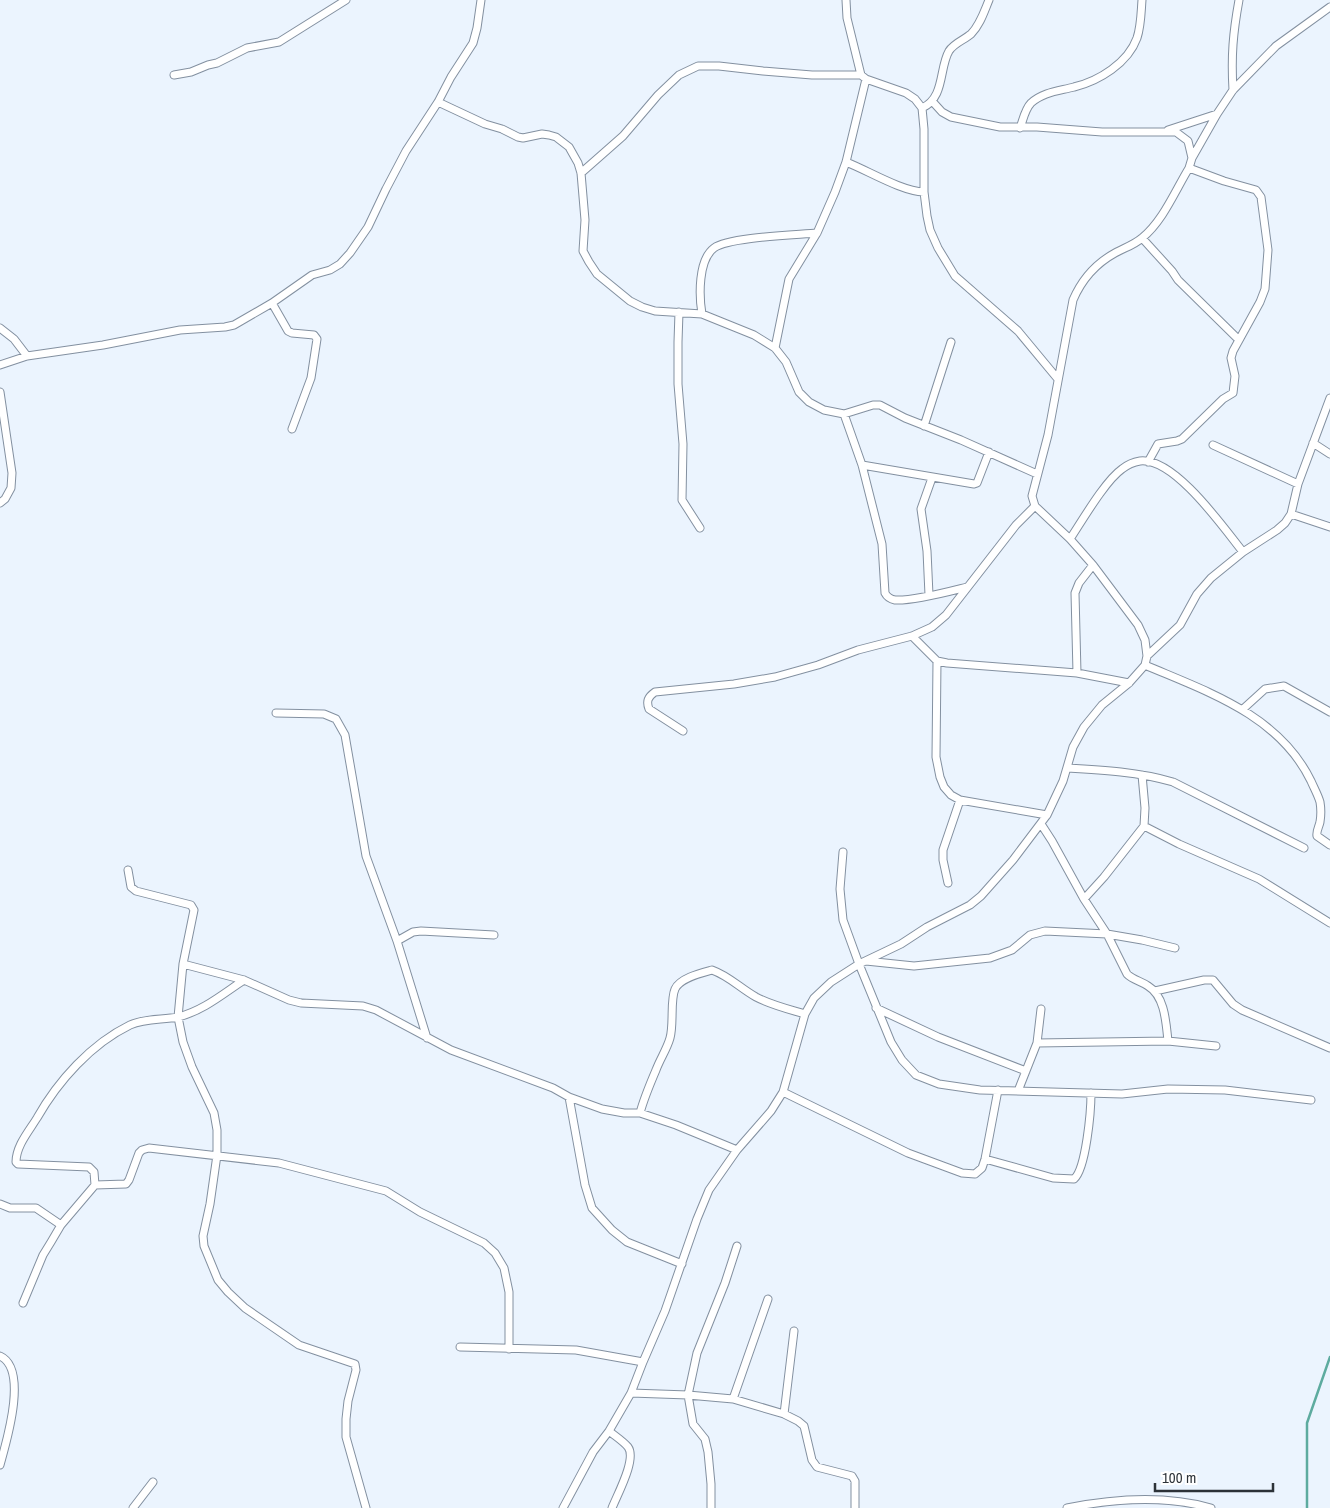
<svg xmlns="http://www.w3.org/2000/svg" width="1330" height="1508" font-family="'Archivo Narrow',sans-serif">
	<style>
		.lines { fill: none; stroke-linecap: round; stroke-linejoin: round }
		.stream { stroke: #5dab9f; stroke-width: 2.5 }
		.minor-casing { stroke: #8390a0; stroke-width: 9 }
		.minor { stroke: #fff; stroke-width: 7 }
	</style>
	<rect width="100%" height="100%" fill="#ebf4fe"/>
	<g class="lines">
		<path class="stream" d="M1307,1508V1423L1330,1357"/>
		<g class="minor-casing">
			<path id="minor" d="M846,0L847,18L861,75L866,79L906,93L915,99L922,108L924,129V192L927,216L930,230L938,248L955,276L1018,331L1057,378
				M174,75L191,72L208,65L217,63L247,48L279,42L346,0
				M1233,90C1231,56 1233,33 1239,0
				M932,101L942,112L951,117L1000,127H1037L1102,132H1176L1188,141L1192,158
				M438,102L485,124L502,129L518,137L523,138L542,134L549,135L556,137L569,147L578,163L581,173L585,220L583,251L589,262L597,274L630,301L642,307L655,311L702,314L754,335L775,348L786,362L799,392L809,402L824,410L844,414L873,405H880L905,418L961,440L1037,474
				M922,108C945,98 939,68 949,51C954,43 964,40 971,34C980,25 984,12 989,0
				M1020,128C1023,120 1025,109 1031,103C1043,92 1059,91 1074,87C1099,81 1128,63 1137,38C1141,26 1141,13 1142,0
				M1168,130L1217,114
				M846,162C869,171 901,191 924,192
				M581,173L623,136L658,95L679,75L698,66H719L763,71L812,75H861
				M1142,238L1172,271L1178,280L1239,340
				M272,303L288,331L292,333L314,335L317,339L311,378L292,429
				M679,312L678,342V384L683,444L682,500L700,528
				M702,314C699,296 698,260 714,248C729,237 796,235 817,233
				M0,328L14,339L27,356
				M775,348L789,279L817,233L835,192L846,162L866,79
				M0,365L27,356L103,345L180,330L225,327L234,325L272,303L312,275L330,270L340,264L350,253L368,227L386,189L406,151L438,102L451,77L473,43L477,28L481,0
				M0,392L12,473L11,488L5,499L0,503
				M844,414L862,465L882,544L885,593C887,597 890,599 895,600C914,601 947,592 967,587
				M924,426L951,342
				M1313,443L1330,454
				M1213,445L1298,484
				M1148,462L1158,444L1177,441L1182,439L1223,399L1233,393L1235,376L1231,358L1233,351L1260,302L1265,289L1268,250L1261,197L1256,190L1224,181L1189,168
				M862,465L974,484L977,483L989,452
				M1291,514L1330,527
				M1070,539C1082,521 1105,481 1122,469C1127,465 1134,462 1140,461C1174,457 1223,527 1243,552
				M929,595L927,551L921,509L932,478
				M912,636L937,661L947,663L1077,673L1129,683
				M1147,656L1180,625L1197,594L1211,578L1243,552L1277,530L1285,523L1291,514L1298,484L1330,398
				M937,661L936,757L940,777L944,787L951,795L960,800L1047,815
				M1145,665C1208,692 1279,715 1311,781C1314,788 1318,795 1320,802C1321,808 1321,816 1320,822C1319,827 1316,831 1317,836L1330,845
				M1077,673L1075,593L1079,583L1093,565
				M1243,709L1265,689L1284,686L1330,712
				M276,713L324,714L336,719L345,735L366,856L397,941L427,1038
				M683,731L649,709C646,701 648,697 655,692L734,684L775,677L818,665L858,650L912,636L932,627L946,615L1016,525L1035,506
				M1067,768C1103,770 1139,772 1173,782L1304,848
				M1041,824L1052,841L1084,899L1107,934L1127,974C1133,980 1141,981 1148,986C1165,996 1166,1023 1168,1041
				M1144,826L1179,844L1259,879L1330,923
				M843,852L840,889L843,920L859,964L891,1042L902,1060L916,1075L939,1084L980,1090L1122,1094L1168,1089L1225,1090L1311,1100
				M128,870L131,887L136,891L191,905L194,910L183,964L178,1017L183,1042L192,1067L214,1113L217,1130V1155L210,1204L203,1236L204,1246L218,1280L228,1292L245,1308L299,1345L355,1364L356,1370L348,1401L346,1419V1437L366,1508
				M948,883L943,860V850L960,800
				M1084,899L1104,877L1144,826L1145,808L1142,775
				M397,941L413,932L421,931L494,935
				M866,961L914,966L990,958L1012,950L1030,935L1045,931L1107,934L1142,940L1175,948
				M183,964L244,980L289,1000L301,1003L363,1006L376,1010L451,1050L553,1088L569,1097L602,1109L624,1113H640L676,1125L737,1150
				M1155,991L1204,980H1213L1233,1004L1242,1010L1330,1048
				M876,1008L938,1037L1026,1071
				M1037,1043L1168,1041L1216,1046
				M1018,1091L1037,1043L1041,1009
				M783,1092L908,1153L962,1173L975,1174L982,1168L985,1159L998,1090
				M569,1097L585,1185L592,1208L612,1230L627,1242L682,1264
				M640,1113C644,1098 650,1084 656,1070C660,1059 667,1049 670,1038C674,1024 670,1000 675,989C680,978 701,973 712,970C729,976 740,988 756,997C771,1005 788,1009 805,1014
				M985,1159L1053,1178L1074,1179C1086,1169 1091,1111 1091,1093
				M95,1185L94,1172L89,1167L18,1164L16,1162C16,1146 29,1131 37,1118C58,1081 91,1044 130,1025C145,1018 162,1020 178,1017C203,1011 224,993 244,980
				M0,1204L10,1208H36L61,1225
				M23,1303L43,1255L51,1242L61,1225L95,1185L126,1184L129,1180L139,1153L142,1150L149,1148L279,1163L386,1191L420,1212L484,1243L495,1253L504,1268L509,1292V1349
				M460,1347L576,1350L643,1362
				M0,1356C29,1369 6,1443 0,1465
				M631,1393L688,1395L733,1399L784,1414L798,1421L804,1426L812,1460L817,1467L852,1476L855,1481V1508
				M733,1399L768,1299
				M784,1414L794,1331
				M609,1431C615,1436 623,1441 628,1447C637,1459 617,1495 612,1508
				M133,1508L153,1482
				M563,1508L593,1452L609,1431L631,1393L643,1362L665,1311L697,1219L709,1190L737,1150L771,1111L783,1092L805,1014L814,998L831,982L859,964L901,944L927,927L970,905L981,896L1013,860L1047,815L1063,781L1073,747L1084,727L1102,705L1129,683L1145,665L1147,656L1145,640L1138,625L1093,565L1070,539L1035,506L1032,496L1048,435L1073,300C1082,279 1095,264 1115,253C1124,248 1134,245 1142,238C1163,221 1175,191 1189,168L1192,158L1217,114L1233,90L1276,46L1330,7
				M711,1508V1484L708,1452L705,1439L693,1424L688,1395L697,1353L725,1283L737,1246
				M1067,1508C1112,1499 1165,1495 1211,1508"/>
		</g>
		<use href="#minor" class="minor"/>
	</g>
	<path d="M1155 1483v8h118v-8" fill="none" stroke="#2c3238" stroke-width="2.5"/>
	<text x="1162" y="1483" font-size="15" fill="#2c3238" stroke="#ffffff" stroke-width="4" paint-order="stroke">100 m</text>
</svg>
